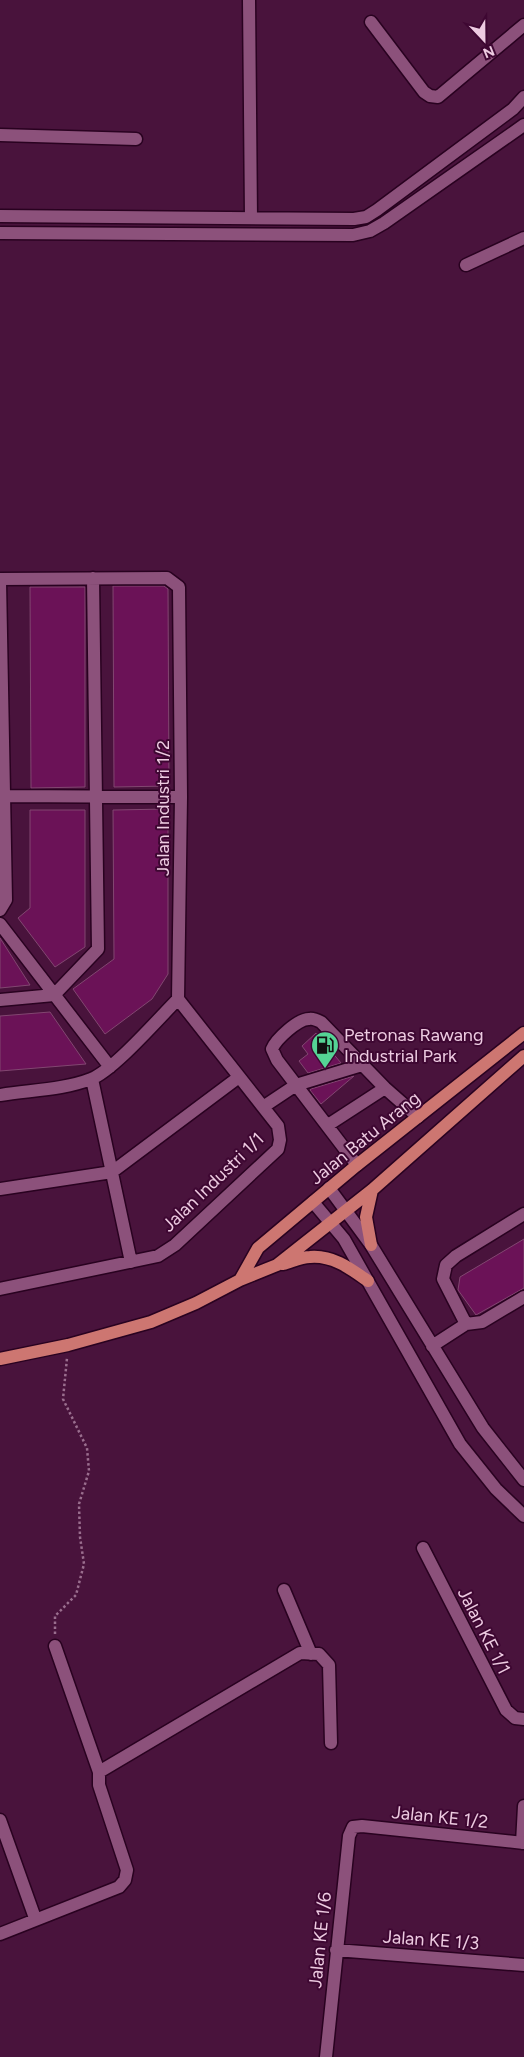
<svg xmlns="http://www.w3.org/2000/svg" width="524" height="2057" font-family="Figtree,sans-serif">
	<style>
		.building { fill: #6b1257; stroke: #824771 }
		.lines { fill: none; stroke-linecap: round; stroke-linejoin: round }
		.minor-casing { stroke: #290220; stroke-width: 15 }
		.major-casing { stroke: #290220; stroke-width: 15 }
		.path { stroke: #9a6e8e; stroke-width: 2.5; stroke-dasharray: 2.5 2.5; stroke-linecap: butt }
		.minor { stroke: #8c517b; stroke-width: 12 }
		.major { stroke: #cd7671; stroke-width: 12 }
		.labels { text-anchor: middle; dominant-baseline: central; stroke-width: 4; stroke-linejoin: round; paint-order: stroke }
		.street-label { font-size: 18px; fill: #edcbe1; stroke: #3e0732 }
		.poi-label { font-size: 18px; fill: #edcbe1; stroke: #3e0732; text-anchor: start }
	</style>
	<rect width="100%" height="100%" fill="#49133c"/>
	<path class="building" d="M113,586H164L168,589L169,786L114,787Z
		M30,587H85V787L31,788Z
		M168,809V974L152,999L105,1034L73,989L114,959L113,810Z
		M30,810H85V947L55,967L18,918L30,908Z
		M0,938L30,985L0,988Z
		M50,1012L86,1064L0,1071V1016Z
		M316,1033L341,1063L308,1073L299,1061L308,1054L302,1046Z
		M354,1076L321,1104L310,1090L311,1089Z
		M524,1239V1288L476,1315L458,1290L460,1277Z"/>
	<g class="lines">
		<g class="minor-casing">
			<path id="minor" d="M249,0L251,218
				M371,22L424,92L430,96L438,97L524,25
				M0,135L136,139
				M0,216L354,219L366,217L377,210L513,109L524,97
				M0,233L353,235L370,231L384,223L524,125
				M466,265L524,238
				M0,579L167,578L179,587L181,797L178,999C158,1019 114,1070 91,1079C63,1090 29,1090 0,1095
				M0,581L6,900L0,910
				M4,796L181,797
				M0,924L110,1067
				M0,1000L54,995L98,949L93,578
				M92,1079L131,1262
				M263,1107L296,1085L362,1065
				M328,1125L385,1088
				M357,1165L277,1060L272,1049C276,1039 298,1019 309,1019C313,1018 317,1020 321,1022L385,1088L418,1117
				M329,1188L371,1245L483,1428L524,1480
				M0,1189L112,1172L239,1077
				M313,1202L344,1239L460,1444L496,1489L524,1516
				M0,1289L158,1256L175,1245L278,1149L280,1140L278,1126L178,999
				M466,1324L443,1279L446,1265L456,1256L524,1214
				M432,1346L466,1324L482,1322L524,1297
				M423,1548L506,1710L515,1718L524,1719
				M284,1590L311,1654
				M99,1772L300,1653L319,1654L329,1665L331,1743
				M0,1820L35,1918
				M522,1843L524,1806
				M0,1934L119,1887L125,1880L127,1870L99,1785V1772L55,1646
				M336,1950L524,1965
				M326,2057L349,1836L353,1827L362,1826L524,1843"/>
		</g>
		<g class="major-casing">
			<path id="major" d="M371,1245L366,1217L372,1190
				M283,1264C291,1262 301,1257 310,1257C333,1255 351,1269 368,1281
				M240,1280L258,1248L357,1165L524,1033
				M0,1359L68,1345L151,1322L196,1303L240,1280L277,1265L372,1190L524,1056"/>
		</g>
		<path class="path" d="M55,1634V1616L76,1595L84,1564L80,1537L79,1504L89,1471L87,1448L63,1399L67,1358"/>
		<use href="#minor" class="minor"/>
		<use href="#major" class="major"/>
	</g>
	<defs>
		<g id="fuel-pin" transform="scale(1.4375)"><path d="M0 17L-7.5 6A9.5 9.5 0 1 1 7.5 6Z" fill="#55d395" stroke="#3e0732"/><path d="M-5.5-6h7V0h2V4h1.3V-2.5L3-4.5l.8-.8L6-3V5H2.5V1h-1V6h-7ZM-4.2-4.7v3.2H.2V-4.7Z" fill="#111"/></g>
	</defs>
	<g fill-rule="evenodd">
		<use href="#fuel-pin" x="325" y="1045"/>
	</g>
	<g class="labels">
		<g class="street-label">
			<text transform="translate(163 808) rotate(-90)">Jalan Industri 1/2</text>
			<text transform="translate(365 1138) rotate(-39)">Jalan Batu Arang</text>
			<text transform="translate(213 1182) rotate(-44)">Jalan Industri 1/1</text>
			<text transform="translate(484 1631) rotate(63)">Jalan KE 1/1</text>
			<text transform="translate(440 1817) rotate(6)">Jalan KE 1/2</text>
			<text transform="translate(320 1940) rotate(-84)">Jalan KE 1/6</text>
			<text transform="translate(431 1940) rotate(4)">Jalan KE 1/3</text>
		</g>
		<g class="poi-label">
			<text x="344" y="1035">Petronas Rawang<tspan x="344" dy="21">Industrial Park</tspan></text>
		</g>
	</g>
	<g transform="translate(484 40) rotate(158)" stroke="#3e0732" stroke-width="4" paint-order="stroke">
	<path d="M0-4L9 19L0 12L-9 19Z" fill="#edcbe1"/>
	<text y="-8" font-size="14" font-weight="bold" text-anchor="middle" fill="#edcbe1">N</text>
	</g>
</svg>
